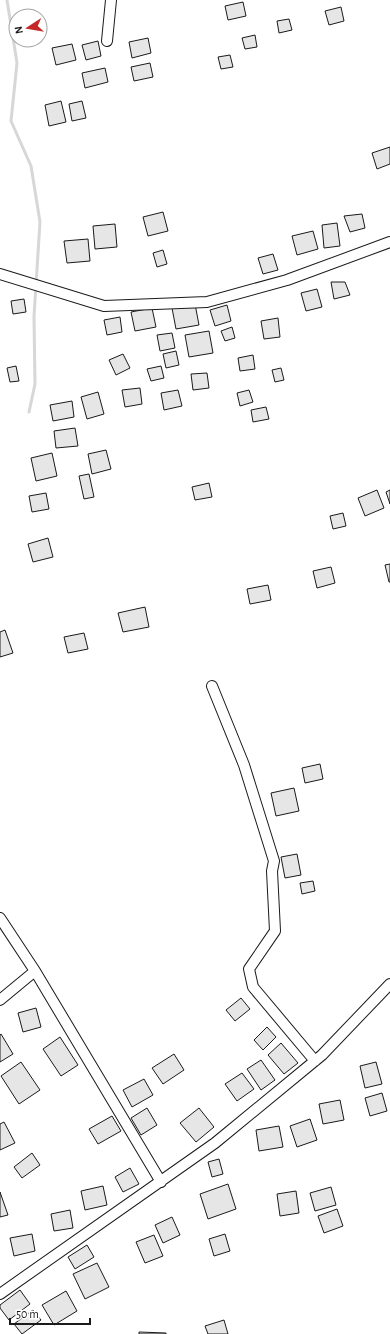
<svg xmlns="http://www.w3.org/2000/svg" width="390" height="1334" font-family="'Alegreya Sans',sans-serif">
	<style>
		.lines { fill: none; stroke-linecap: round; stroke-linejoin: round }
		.stream { stroke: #d7d7d7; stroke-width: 3 }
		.building { fill: #e6e6e6; stroke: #1a1a1a }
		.minor-casing { stroke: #1a1a1a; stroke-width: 12 }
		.minor { stroke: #fff; stroke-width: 10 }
	</style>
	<rect width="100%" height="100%" fill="#fff"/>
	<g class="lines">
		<path class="stream" d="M7,0L17,63L11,121L31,166L40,222L34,316L35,384L29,412"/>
	</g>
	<path class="building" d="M243,2L246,16L228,20L225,6Z
		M341,7L344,21L329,25L325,11Z
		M289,19L292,30L279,33L277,21Z
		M255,35L257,47L245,49L242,38Z
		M148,38L151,53L132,58L129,42Z
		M98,41L101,56L86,60L82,45Z
		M72,44L76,60L56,65L52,48Z
		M230,55L233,67L221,69L218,57Z
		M150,63L153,77L134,81L131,67Z
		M105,68L108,82L85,88L82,73Z
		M61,101L66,122L49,126L45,105Z
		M82,101L86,118L72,121L69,104Z
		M390,147V164L377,169L372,153Z
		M163,212L168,231L148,236L143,217Z
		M362,214L365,228L350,232L344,216Z
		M337,223L340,246L324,248L322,225Z
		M115,224L117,247L95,249L93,226Z
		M313,231L318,249L297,255L292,236Z
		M88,239L90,261L67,263L64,241Z
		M163,250L167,264L157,267L153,253Z
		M273,254L278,270L263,274L258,258Z
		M331,282H345L350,295L334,299Z
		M317,289L322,307L306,311L301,293Z
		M24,299L26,312L13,314L11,301Z
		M195,304L199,325L176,329L172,308Z
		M227,305L231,321L215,326L210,310Z
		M152,308L156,327L135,331L131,312Z
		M120,317L122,332L107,335L104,320Z
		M278,318L280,337L264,339L261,321Z
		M232,327L235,338L225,341L221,331Z
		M209,331L213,353L189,357L185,335Z
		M172,333L175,348L160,351L157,335Z
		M176,351L179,365L166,368L163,354Z
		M123,354L130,368L116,375L109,360Z
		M253,355L255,369L240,371L238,358Z
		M16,366L19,381L10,382L7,368Z
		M161,366L164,378L151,381L147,369Z
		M281,368L284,380L275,382L272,370Z
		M207,373L209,388L193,390L191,374Z
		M140,388L142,404L125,407L122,390Z
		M178,390L182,406L164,410L161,393Z
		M249,390L253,402L240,406L237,393Z
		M98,392L104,414L87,419L81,397Z
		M72,401L74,417L53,421L50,405Z
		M266,407L269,419L253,422L251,410Z
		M75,428L78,446L56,448L54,431Z
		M106,450L111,469L92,474L88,454Z
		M52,453L57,476L36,481L31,458Z
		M89,474L94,497L84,499L79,476Z
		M209,483L212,497L195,500L192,487Z
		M377,490L384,508L365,516L358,498Z
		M390,490V504L386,492Z
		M46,493L49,509L32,512L29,496Z
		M343,513L346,526L333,529L330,516Z
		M48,538L53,557L33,562L28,544Z
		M390,564V582H389L385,565Z
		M331,567L335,583L317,588L313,571Z
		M268,585L271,600L250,604L247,589Z
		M145,607L149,627L123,632L118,613Z
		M5,630L13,653L0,657V632Z
		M84,633L88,649L68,653L64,637Z
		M320,764L323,779L305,783L302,768Z
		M294,788L299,811L276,816L271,793Z
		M297,854L301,875L285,878L281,857Z
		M313,881L315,891L302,894L300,883Z
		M241,998L250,1009L235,1021L226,1010Z
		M36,1008L41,1027L23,1032L18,1013Z
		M267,1027L276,1037L263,1050L254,1040Z
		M1,1034L13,1054L0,1062V1035Z
		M60,1037L78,1065L61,1076L43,1049Z
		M281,1043L298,1063L284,1074L268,1055Z
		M174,1054L184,1070L163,1084L152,1068Z
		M261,1060L275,1080L261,1090L247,1069Z
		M21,1062L40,1090L19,1104L1,1076Z
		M376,1062L382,1084L365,1088L360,1066Z
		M242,1073L254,1089L237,1101L225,1084Z
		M144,1079L153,1095L132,1107L123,1090Z
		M382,1093L387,1111L370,1116L365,1098Z
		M340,1100L344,1120L323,1124L319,1104Z
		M147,1108L157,1125L141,1135L131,1118Z
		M199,1108L214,1127L196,1142L180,1123Z
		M112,1116L121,1131L98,1144L89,1129Z
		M310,1119L317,1140L297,1147L290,1126Z
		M4,1122L15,1143L0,1150V1124Z
		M279,1126L283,1147L259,1151L256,1130Z
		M32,1153L40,1165L22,1178L14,1167Z
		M219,1159L223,1174L212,1177L208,1162Z
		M130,1168L139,1184L123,1192L115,1177Z
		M228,1184L236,1209L208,1219L200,1194Z
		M103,1186L107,1205L85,1210L81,1191Z
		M331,1187L336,1205L315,1211L310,1193Z
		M296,1191L299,1213L280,1216L277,1194Z
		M0,1192L8,1215L0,1217Z
		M337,1209L343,1226L324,1233L318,1216Z
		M70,1210L73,1228L54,1231L51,1214Z
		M172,1217L180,1235L163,1243L155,1225Z
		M32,1234L35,1251L14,1256L10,1238Z
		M225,1234L230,1251L214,1256L209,1239Z
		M154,1235L163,1256L145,1263L136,1242Z
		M87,1245L94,1257L75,1269L68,1257Z
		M97,1263L109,1287L85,1299L73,1274Z
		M20,1290L30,1304L9,1320L0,1308V1305Z
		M66,1291L77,1311L54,1325L42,1305Z
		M33,1310L41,1320L22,1334L14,1324Z
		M224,1320L228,1334H208L205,1326Z
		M139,1332L166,1333V1334H139Z"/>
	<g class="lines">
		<g class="minor-casing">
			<path id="minor" d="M107,41L111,0
				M0,274L104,306L207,302L287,280L390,242
				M212,686L244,765L274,861L272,871L275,931L249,969L253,987L315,1061
				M0,918L35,971L161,1182
				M0,1000L35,971
				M0,1294L215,1143L322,1055L390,984"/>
		</g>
		<use href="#minor" class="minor"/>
	</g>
	<g transform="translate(28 28) rotate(258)"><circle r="19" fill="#ffffff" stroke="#a3a3a3"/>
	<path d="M0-3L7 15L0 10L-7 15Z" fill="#c62828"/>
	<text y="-6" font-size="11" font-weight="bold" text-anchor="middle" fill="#1a1a1a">N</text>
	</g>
	<path d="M10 1318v6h80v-6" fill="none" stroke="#1a1a1a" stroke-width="2"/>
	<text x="16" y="1318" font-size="12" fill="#1a1a1a" stroke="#ffffff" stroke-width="3" paint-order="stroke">50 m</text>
</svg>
